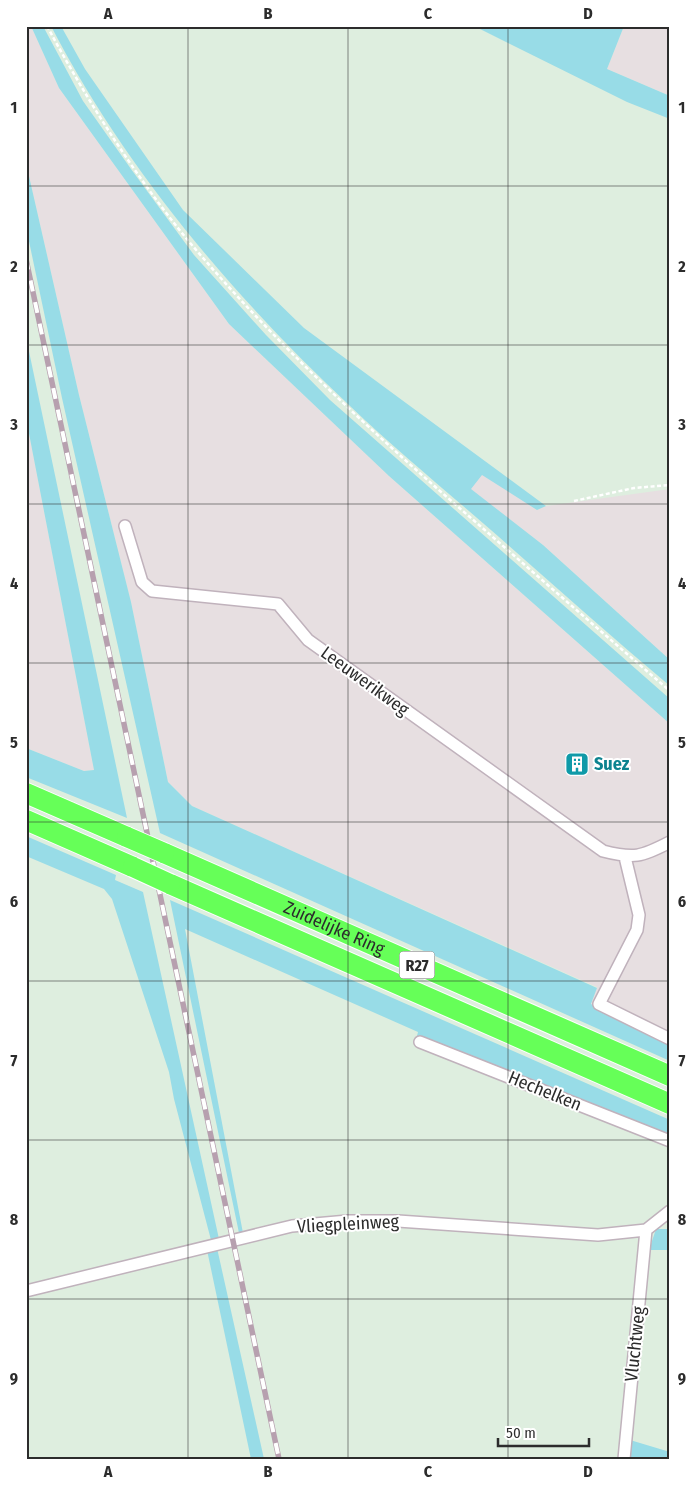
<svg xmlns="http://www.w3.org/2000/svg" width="696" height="1485" font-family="'Fira Sans Condensed',sans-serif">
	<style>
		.industrial { fill: #e7dfe1 }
		.green { fill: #98dce7 }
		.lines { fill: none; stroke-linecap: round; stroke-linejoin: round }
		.street-casing { stroke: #c0b2bc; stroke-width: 14 }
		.highway-casing { stroke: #fff; stroke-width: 22 }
		.path { stroke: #fff; stroke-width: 2.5; stroke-dasharray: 4 2.5; stroke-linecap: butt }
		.street { stroke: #fff; stroke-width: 11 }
		.highway { stroke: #66ff58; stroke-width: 20 }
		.rail-casing { stroke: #b7a0af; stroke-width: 5.5 }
		.rail { stroke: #fff; stroke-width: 4; stroke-dasharray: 11; stroke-linecap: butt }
		.highway-bridge-casing { stroke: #fff; stroke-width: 22; stroke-linecap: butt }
		.highway-bridge { stroke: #66ff58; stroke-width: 20 }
		.grid { fill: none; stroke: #2c2c2c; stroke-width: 1; stroke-opacity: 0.55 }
		.labels { text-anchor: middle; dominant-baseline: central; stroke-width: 4; stroke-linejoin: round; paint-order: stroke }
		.shield { fill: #fff; stroke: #6b6b6b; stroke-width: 1 }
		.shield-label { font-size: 16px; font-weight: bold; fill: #2c2c2c }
		.street-label { font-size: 18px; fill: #2c2c2c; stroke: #fff }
		.culture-label { font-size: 18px; font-weight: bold; fill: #0d838f; stroke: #fff; text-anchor: start }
		.neatline { fill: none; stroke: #2c2c2c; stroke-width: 2 }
		.grid-label { font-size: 16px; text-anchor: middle; font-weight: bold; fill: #2c2c2c }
	</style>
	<rect width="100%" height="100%" fill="#deeedf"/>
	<path class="industrial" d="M26,26H31L59,88L229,324L389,476L670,724V1044L591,1004L597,987L192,806L168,782L131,602L79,395L26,163Z
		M624,26H670V96L607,69Z
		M26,418L94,770L84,771L26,748Z
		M482,474L537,510L546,506L670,489V660L543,545L470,489Z"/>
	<path class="green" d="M31,26H43L83,101L131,169L194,255L266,335L330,400L670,699V724L389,476L229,324L59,88Z
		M51,26H61L85,69L183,210L304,328L546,506L537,510L482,475L471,489L543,545L670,660V686C607,633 546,578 484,524C439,485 393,447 350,406C233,296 125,169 51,26Z
		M474,26H624L607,69L670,96V119L627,102Z
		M26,163L79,395L131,602L168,782L192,806L597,988L591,1004L670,1044V1061L160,833L62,398L26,227Z
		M26,337L127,818L26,777V748L84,771L94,770L26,418Z
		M26,836L116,875L115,880L143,892L219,1239L211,1240L174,1099L169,1072L112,899L104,889L26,856Z
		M170,900L670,1120V1138L417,1036L418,1032L185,929L243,1233H239Z
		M656,1229H670V1250H649Z
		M217,1248L264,1459H251L207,1250Z
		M630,1440L670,1452V1459H629Z"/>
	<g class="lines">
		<g class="street-casing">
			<path id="street" d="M125,526L142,582L152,591L278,604L308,640L603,851C634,859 641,857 670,842
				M625,857L639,915L637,930L599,1004L670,1039
				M420,1042L670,1141
				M26,1291L292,1226L348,1221H398L598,1235L646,1230L670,1211
				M624,1459L646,1230"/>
		</g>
		<g class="highway-casing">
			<g id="highway">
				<path d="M26,793L127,837"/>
				<path d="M26,820L133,867"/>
				<path id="s1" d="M164,853L670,1076"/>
				<path d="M170,884L670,1104"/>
			</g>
		</g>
		<path class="path" d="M47,26C87,100 133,173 186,238C274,343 375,435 479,525C542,580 606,636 670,691
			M574,501L634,488L670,485"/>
		<use href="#street" class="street"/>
		<use href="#highway" class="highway"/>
		<g class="rail-casing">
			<path id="rail" d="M26,259L279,1459"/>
		</g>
		<use href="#rail" class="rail"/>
		<g class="highway-bridge-casing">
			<path id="highway-bridge" d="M127,837L164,853
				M133,867L170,884"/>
		</g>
		<use href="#highway-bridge" class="highway-bridge"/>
	</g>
	<path class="grid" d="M188,26V1459M348,26V1459M508,26V1459M26,186H670M26,345H670M26,504H670M26,663H670M26,822H670M26,981H670M26,1140H670M26,1299H670"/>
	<defs>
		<g id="building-square" transform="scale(1.25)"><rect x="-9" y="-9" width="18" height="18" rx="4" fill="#0f9aa8" stroke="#fff"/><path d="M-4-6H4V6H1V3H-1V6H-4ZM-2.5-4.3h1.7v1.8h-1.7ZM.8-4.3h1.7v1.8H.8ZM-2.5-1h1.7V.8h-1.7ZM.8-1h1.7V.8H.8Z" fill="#fff"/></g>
	</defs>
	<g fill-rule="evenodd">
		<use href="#building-square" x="577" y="764"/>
	</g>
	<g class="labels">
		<rect class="shield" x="399.5" y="951.5" width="35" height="27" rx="4"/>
		<g class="shield-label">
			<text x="417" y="965">R27</text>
		</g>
		<g class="street-label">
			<text transform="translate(365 681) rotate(36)">Leeuwerikweg</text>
			<text stroke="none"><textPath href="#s1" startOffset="186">Zuidelijke Ring</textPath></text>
			<text transform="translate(545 1091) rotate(22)">Hechelken</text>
			<text transform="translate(348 1224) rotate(-3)">Vliegpleinweg</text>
			<text transform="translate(635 1344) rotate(-84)">Vluchtweg</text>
		</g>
		<g class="culture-label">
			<text x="594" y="764">Suez</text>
		</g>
	</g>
	<rect width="696" height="1485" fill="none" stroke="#ffffff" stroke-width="55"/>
	<path d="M498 1438v8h91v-8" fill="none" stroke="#2c2c2c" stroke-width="2.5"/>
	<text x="506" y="1438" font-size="15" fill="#2c2c2c" stroke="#ffffff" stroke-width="4" paint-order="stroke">50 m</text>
	<rect x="28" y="28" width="640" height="1430" class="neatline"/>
	<g class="grid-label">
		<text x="108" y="19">A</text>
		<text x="268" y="19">B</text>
		<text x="428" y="19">C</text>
		<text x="588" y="19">D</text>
		<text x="14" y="113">1</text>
		<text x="682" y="113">1</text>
		<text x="14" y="272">2</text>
		<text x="682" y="272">2</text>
		<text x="14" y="430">3</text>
		<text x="682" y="430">3</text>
		<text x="14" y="589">4</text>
		<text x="682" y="589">4</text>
		<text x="14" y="748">5</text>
		<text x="682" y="748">5</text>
		<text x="14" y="907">6</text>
		<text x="682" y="907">6</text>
		<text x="14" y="1066">7</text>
		<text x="682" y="1066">7</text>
		<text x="14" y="1225">8</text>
		<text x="682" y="1225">8</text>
		<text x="14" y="1384">9</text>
		<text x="682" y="1384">9</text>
		<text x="108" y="1477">A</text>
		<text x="268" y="1477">B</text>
		<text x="428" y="1477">C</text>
		<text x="588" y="1477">D</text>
	</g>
</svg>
